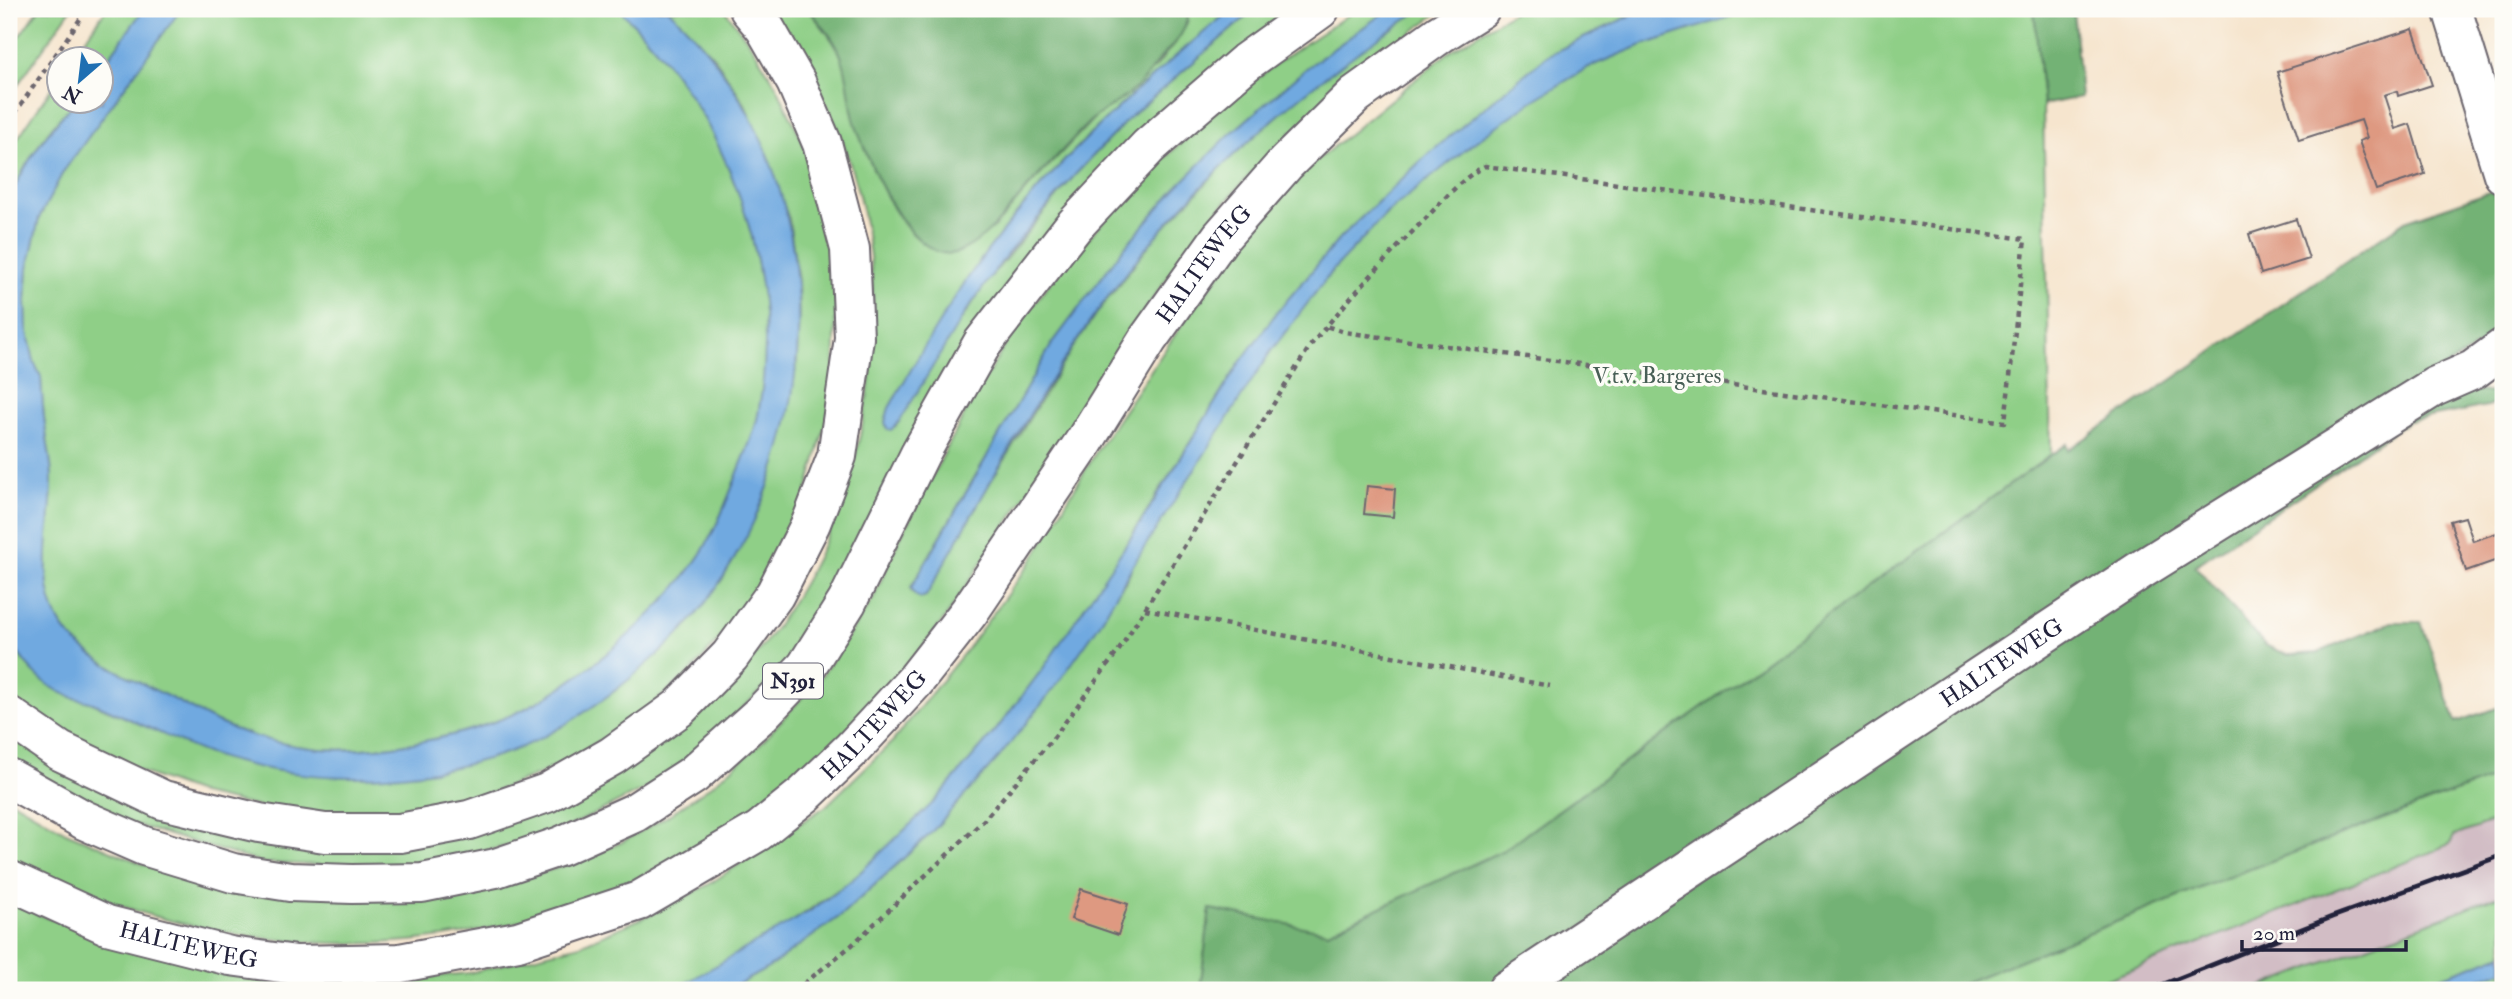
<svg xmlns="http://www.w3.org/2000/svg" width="2512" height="999" font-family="'IM FELL Double Pica',serif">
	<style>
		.industrial { fill: #d2bdc5 }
		.green { fill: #8fcf87; stroke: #587861; stroke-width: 2 }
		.forest { fill: #73b274; stroke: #4a6a58; stroke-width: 2 }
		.water { fill: #70a9e0; stroke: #49668e; stroke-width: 2 }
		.building { fill: #de9981 }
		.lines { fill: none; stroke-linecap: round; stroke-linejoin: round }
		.minor-casing { stroke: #6c666e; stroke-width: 42 }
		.major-casing { stroke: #6c666e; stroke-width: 42 }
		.path { stroke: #6c666e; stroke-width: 4.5; stroke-dasharray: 5 5; stroke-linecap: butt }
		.minor { stroke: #fff; stroke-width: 38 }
		.major { stroke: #fff; stroke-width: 38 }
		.rail { stroke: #22223b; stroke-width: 5 }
		.labels { text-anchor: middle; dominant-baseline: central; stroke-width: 7; stroke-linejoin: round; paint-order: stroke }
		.shield { fill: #fdfcf7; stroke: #646373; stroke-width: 2 }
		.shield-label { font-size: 21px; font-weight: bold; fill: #22223b }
		.street-label { font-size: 23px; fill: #22223b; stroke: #fdfcf7 }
		.park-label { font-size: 23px; fill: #485f56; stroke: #fdfcf7 }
	</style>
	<rect width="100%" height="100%" fill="#fdfcf7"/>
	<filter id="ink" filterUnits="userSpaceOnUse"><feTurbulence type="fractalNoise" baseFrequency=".0143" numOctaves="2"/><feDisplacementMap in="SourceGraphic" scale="14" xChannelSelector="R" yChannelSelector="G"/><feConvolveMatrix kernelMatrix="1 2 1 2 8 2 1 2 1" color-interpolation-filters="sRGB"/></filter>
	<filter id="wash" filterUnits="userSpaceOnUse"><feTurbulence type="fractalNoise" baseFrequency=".00686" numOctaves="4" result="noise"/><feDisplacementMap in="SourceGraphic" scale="28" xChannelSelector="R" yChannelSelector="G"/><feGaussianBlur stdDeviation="1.57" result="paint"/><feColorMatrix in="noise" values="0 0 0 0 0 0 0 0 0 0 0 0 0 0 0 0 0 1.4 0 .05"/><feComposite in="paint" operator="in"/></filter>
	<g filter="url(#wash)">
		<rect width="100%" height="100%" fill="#f6e5ce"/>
		<path class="industrial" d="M2503,818V894L2253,990H2080L2424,855L2450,844L2454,836Z"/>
		<path class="green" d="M39,9H71L9,97V50Z
			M106,9H144L102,67V60H71Z
			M181,9H619C726,112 786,267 758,415C754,436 744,456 737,475C726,503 716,530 700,555C661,615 567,695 499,720C448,740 374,753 319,749C285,746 249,736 219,723C204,717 191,708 177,701C141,682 79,658 59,621C36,579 52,525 52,480C52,464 48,448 46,432C43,414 42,395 41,377L34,362L27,328L26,301L28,268L39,218L63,172Z
			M668,9H724L752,46L777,87L802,140L828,227L836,293L834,393L805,499L748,606L691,672L638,716L574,757L540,774L493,792L443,805L397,813L330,814L264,808L201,794L107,759L9,698V636L13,645L68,696L90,702L209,754L273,770L349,776L391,775L448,768L563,725L615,691L661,652L687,626L724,577L758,510L770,480L789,411L797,361L799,316L798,281L789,219L745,104L715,58Z
			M769,9H808C820,24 834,40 842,58C850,75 849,98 854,116C862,147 891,216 915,236C926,246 939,250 954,253L994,228L1026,190L1097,115L1156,67L1168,51L1173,47L1188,21V9H1232C1137,87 1043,170 972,272C941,316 916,362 889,408L885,422L896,426L943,346L990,278L1074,176L1130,117L1255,9H1300L1146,132L866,538L787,667L665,779L548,837L410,868L263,863L119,820L9,760V736L271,842L594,787C632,766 670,741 703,712C867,559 924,303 824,99C809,67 789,38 769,9Z
			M1357,9H1389L1308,67L1228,136L1176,188L1123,249L1052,344L911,587L912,592L922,597L926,596L990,483L1072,349L1100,309L1157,235L1226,162L1319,79L1366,45L1422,9H1444C1405,36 1370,65 1335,95C1287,136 1243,178 1204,228C1125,331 1060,445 988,553C972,576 958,601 941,623C759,863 495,993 193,926C129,912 69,888 9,862V799L66,832L145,865L490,889L579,861L622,842L666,817L712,785L759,745L821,677L873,599L899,540L971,402L1011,336L1052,280L1099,226L1153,169L1210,116L1278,62Z
			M1518,9H1644L1548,55L1425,157L1341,237L1277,312L1239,364L1095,594L1044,667L996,730L936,800L905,832L852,880L776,933L674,990H9V901L47,918L388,981L469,973L580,945L656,912L708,885L826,806L893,741L964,653L1031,562L1099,447L1185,320L1246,239L1304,171L1450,51Z
			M1754,9H2034L2043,105L2051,455L1504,850L1328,932L1210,910L1200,990H728L768,968L843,914L930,834L1000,756L1126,581L1133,565C1203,456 1268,339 1357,243C1399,198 1449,160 1499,124C1532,101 1566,76 1603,60C1651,39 1704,25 1754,9Z
			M59,77L60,102H75C46,130 25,163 9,200V151Z
			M2503,774V818L2454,836L2450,844L2424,855L2080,990H1946L2218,881Z
			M2503,894V954L2406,990H2253Z
			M2503,970V990H2452Z"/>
		<path class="forest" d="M808,9H1188V10C1187,28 1180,39 1167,51C1156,61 1148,76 1137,87C1125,98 1111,106 1098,115C1088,121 1079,133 1071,141C1056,158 1039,174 1024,192C1006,213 989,237 963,250C913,276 864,153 854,119C849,100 849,80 843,62C838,42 821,24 808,9Z
			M2034,9H2073L2081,97L2043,105Z
			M2492,191L2503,217V320L2490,338L2011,646L1486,990H1200L1210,909L1328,932L1504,850L2051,455L2067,444L2068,450L2405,221Z
			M2467,389L2493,393L2503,399V403L2409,421L2195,566L2265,645L2288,655L2317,653L2392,622H2421L2456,722L2503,706V774L2218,881L1946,990H1529L2190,548L2395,420L2446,394Z"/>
		<path class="water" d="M144,9H181L63,172L39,218L28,268L26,301L27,328L34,362L41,377C42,395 43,414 46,432C48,448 52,464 52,480C52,525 36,579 59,621C79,658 141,682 177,701C191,708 204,717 219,723C249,736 285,746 319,749C374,753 448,740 499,720C567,695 661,615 700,555C716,530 726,503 737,475C744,456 754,436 758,415C786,267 726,112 619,9H668C834,163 836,428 704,605C682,634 655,658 627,681C592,709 551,737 509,752C415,785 303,785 209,754C189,747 169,737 149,728C130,720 110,709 90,702C83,700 75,699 69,696C42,686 20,661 9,636V200C25,162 47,131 75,102H102V67Z
			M1232,9H1255L1130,117L1074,176L1007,254L965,313L900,421L891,430L887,429L885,422L889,408C915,362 942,316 972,272C1043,171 1137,87 1232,9Z
			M1389,9H1422C1324,72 1234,146 1157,235C1064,343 996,472 926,596L920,598L915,595L911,588L1052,344L1123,249L1176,188L1228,136L1308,67Z
			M1644,9H1754L1640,46L1589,67L1531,102L1480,138L1388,212L1333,270L1271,351L1133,565L1099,625L1056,686L1000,756L930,834L843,914L768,968L728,990H674L810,911L852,880L936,800L996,730L1044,667L1136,530L1239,364L1277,312L1341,237L1425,157L1548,55Z
			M2503,954V970L2452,990H2406Z"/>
		<g id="blocks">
			<path class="building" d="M2413,29L2432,85L2398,96L2397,91L2384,95L2395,129L2410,124L2425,174L2376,190L2359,141L2367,138L2361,120L2299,140L2277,72Z
				M2296,219L2309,259L2261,274L2249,234Z
				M1367,486L1395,489L1393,517L1364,514Z
				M2465,517L2473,541L2503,531V558L2466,571L2450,521Z
				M1081,889L1128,904L1118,935L1071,919Z"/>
		</g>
	</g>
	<g filter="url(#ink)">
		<use href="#blocks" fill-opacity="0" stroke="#6c666e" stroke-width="2"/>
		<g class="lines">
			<g class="minor-casing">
				<g id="minor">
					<path d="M2452,9L2503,174"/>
					<path id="s1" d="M9,880L107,925L230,956L296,965L400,963L518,941L639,901L759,831L805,794L852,749L915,681L969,612L1084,442L1148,339L1221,237L1286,163L1355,95L1440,34L1480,9"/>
					<path id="s2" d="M1507,990L2139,571L2434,387L2473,370L2503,348"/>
				</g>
			</g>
			<g class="major-casing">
				<path id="major" d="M9,716L60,751L163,800L259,823L325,833H400L469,820L547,793L612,756L679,708L730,656L775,594L811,523L837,456L854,338L850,249L822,143L796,82L765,28L749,9
					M9,778L84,820L144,846L233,873L290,882L352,884L422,883L496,868L561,846L634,813L693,775L760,715L806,667L847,602L920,454L982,344L1073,227L1149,146L1246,62L1320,9"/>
			</g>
			<path class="path" d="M9,122L87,9
				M1145,609L1550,686
				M796,990L852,945L984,820L1054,737L1119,650L1310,346C1346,302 1385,259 1425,219C1444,200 1461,178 1485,166L2025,239L2005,422L1344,332L1326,326"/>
			<use href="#minor" class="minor"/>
			<use href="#major" class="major"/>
			<path class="rail" d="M2149,990L2332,917L2503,855"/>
		</g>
	</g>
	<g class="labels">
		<rect class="shield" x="763" y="663.5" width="60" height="35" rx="5"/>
		<g class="shield-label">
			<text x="793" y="681">N391</text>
		</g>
		<g class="street-label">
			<text stroke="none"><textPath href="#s1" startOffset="1516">HALTEWEG</textPath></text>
			<text stroke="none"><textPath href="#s2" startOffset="593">HALTEWEG</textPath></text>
			<text stroke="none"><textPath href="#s1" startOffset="948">HALTEWEG</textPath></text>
			<text stroke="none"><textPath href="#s1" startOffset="192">HALTEWEG</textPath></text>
		</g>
		<g class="park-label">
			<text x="1657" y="375">V.t.v. Bargeres</text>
		</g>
	</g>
	<rect width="2512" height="999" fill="none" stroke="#fdfcf7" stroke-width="35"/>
	<g transform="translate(80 80) rotate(208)"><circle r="33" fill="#fdfcf7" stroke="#a5a5ac" stroke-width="2"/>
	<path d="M0-5L12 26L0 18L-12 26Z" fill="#1f6fb2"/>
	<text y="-10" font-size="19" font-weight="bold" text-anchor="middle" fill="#22223b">N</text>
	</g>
	<path d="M2242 940v10h164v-10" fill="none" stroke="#22223b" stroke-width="3.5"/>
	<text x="2253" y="940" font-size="21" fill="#22223b" stroke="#fdfcf7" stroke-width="5" paint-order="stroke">20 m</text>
</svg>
